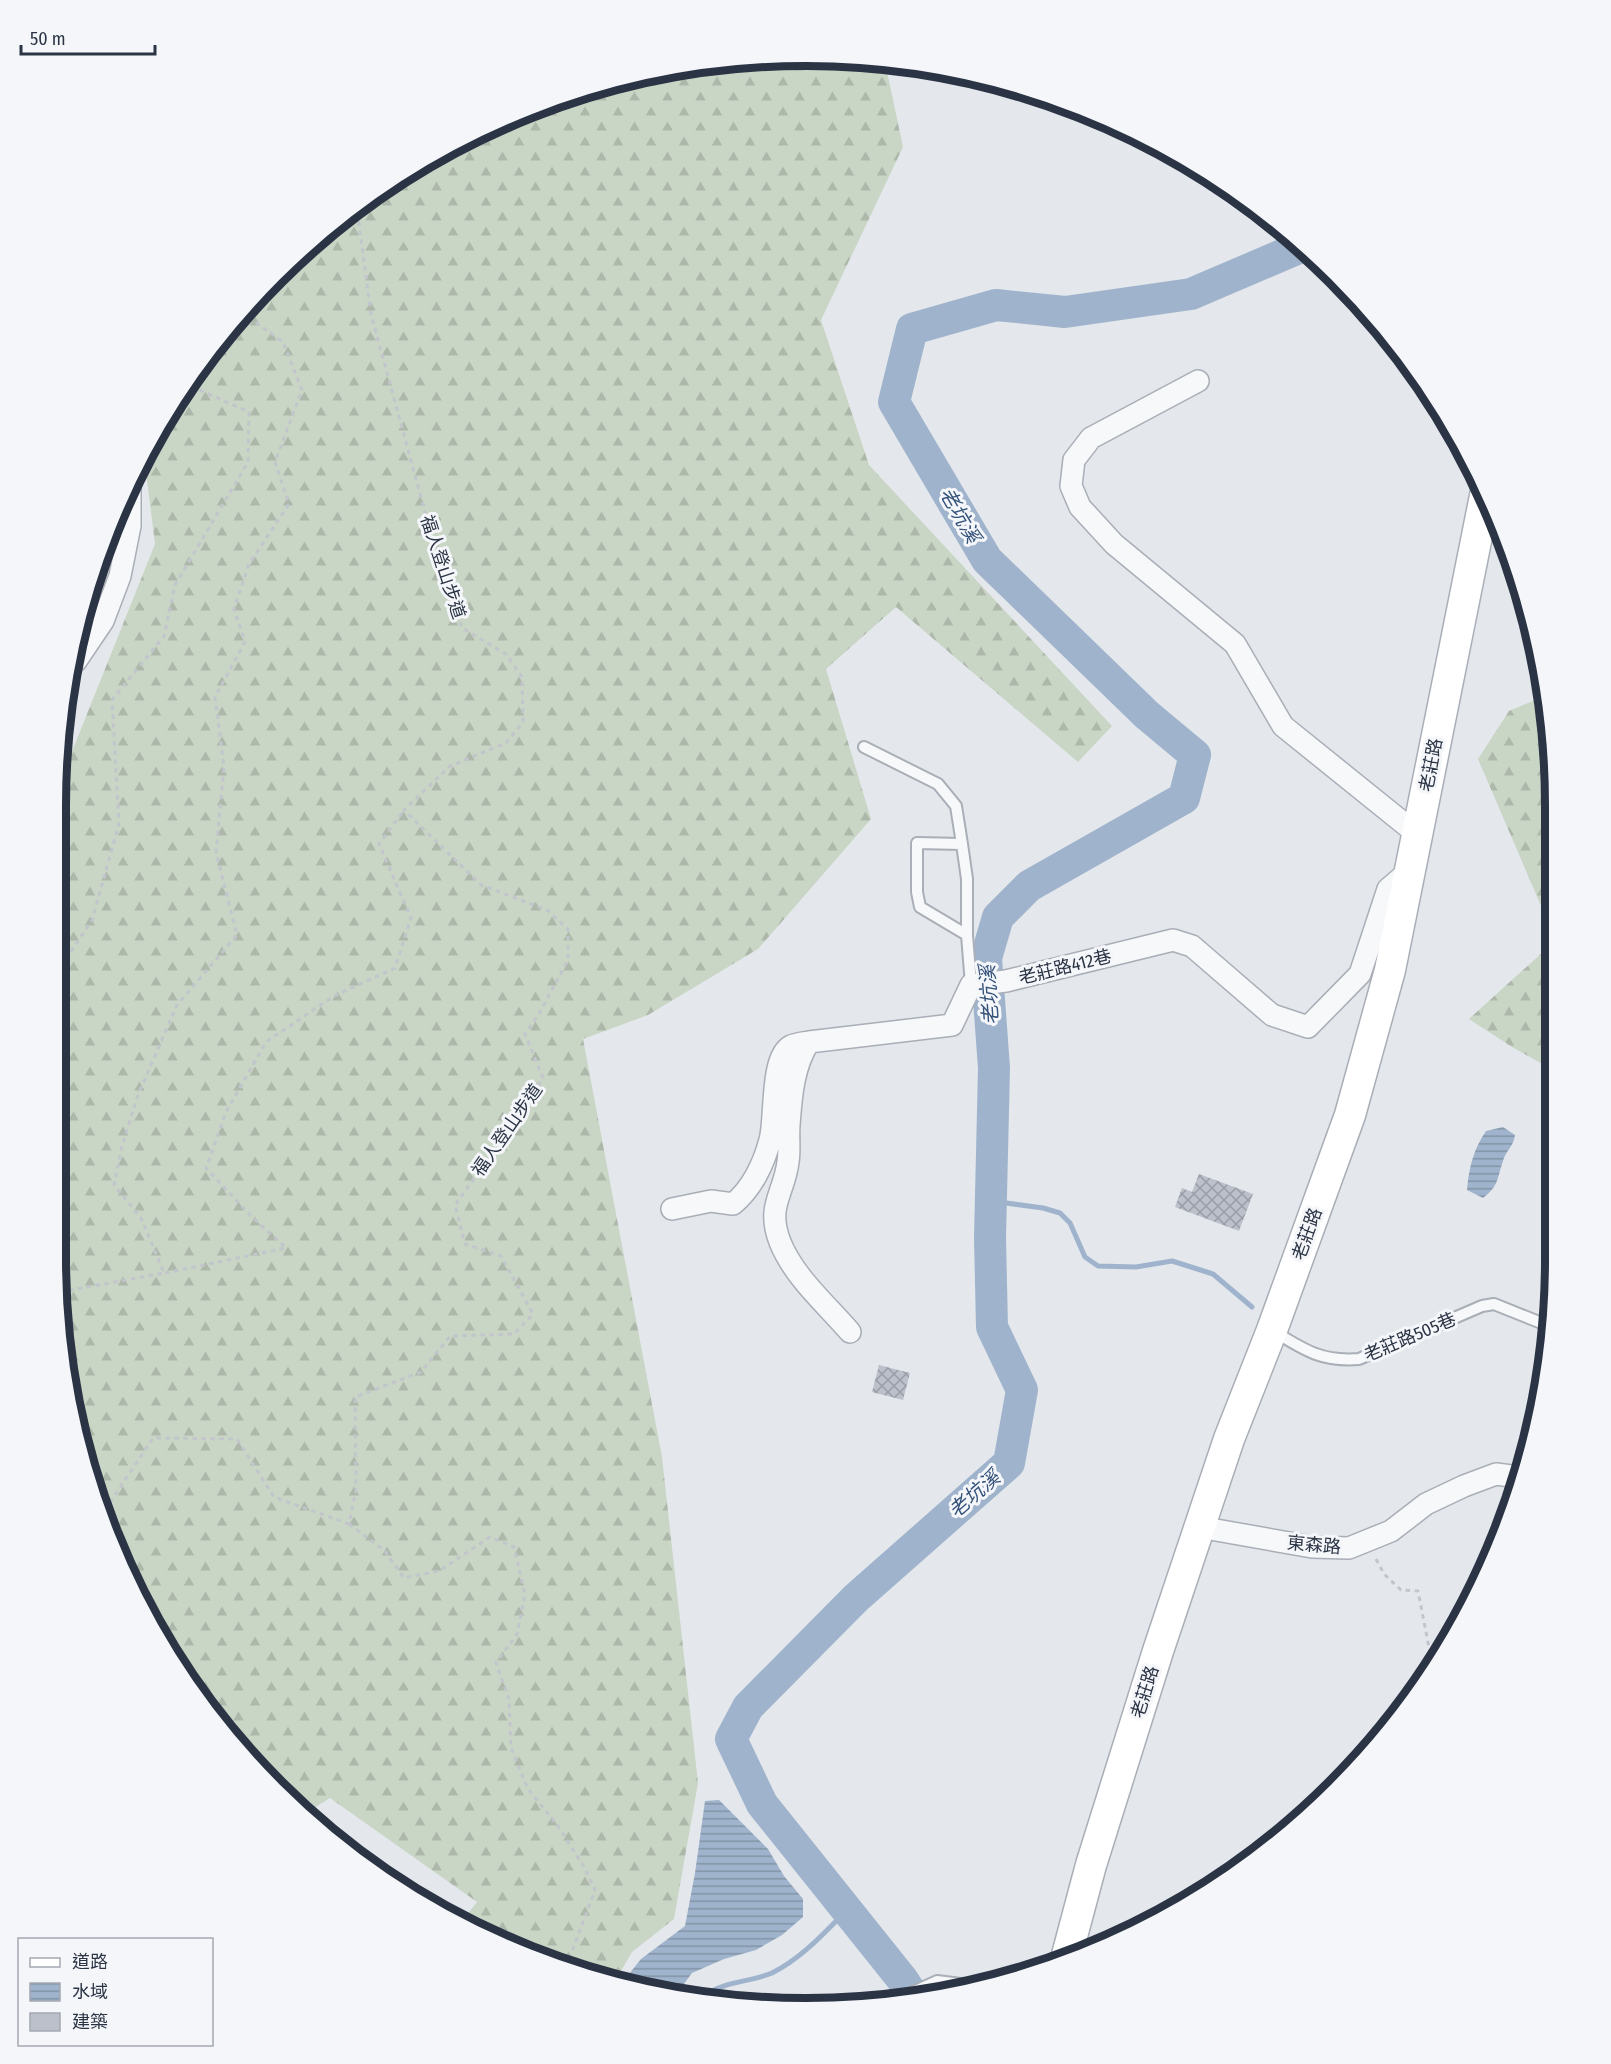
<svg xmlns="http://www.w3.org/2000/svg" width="1611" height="2064" font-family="'Fira Sans Condensed','Noto Sans TC',sans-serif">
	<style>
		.forest { fill: url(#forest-firs) }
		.water { fill: url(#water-rules) }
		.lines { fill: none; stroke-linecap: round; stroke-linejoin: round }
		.stream { stroke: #9fb4cc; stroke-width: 5 }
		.river { stroke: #9fb4cc; stroke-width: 32 }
		.building { fill: url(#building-cross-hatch) }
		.lane-casing { stroke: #a9aeb7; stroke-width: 14 }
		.street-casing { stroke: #a9aeb7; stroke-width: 24 }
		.secondary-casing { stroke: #a9aeb7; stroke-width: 33 }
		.path { stroke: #c2c5cb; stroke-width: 3; stroke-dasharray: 4.5 4.5; stroke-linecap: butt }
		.lane { stroke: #f7f8fa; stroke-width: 10 }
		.street { stroke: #f7f8fa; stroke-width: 21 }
		.secondary { stroke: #fff; stroke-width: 30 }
		.labels { text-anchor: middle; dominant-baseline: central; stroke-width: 6; stroke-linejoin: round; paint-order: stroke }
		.street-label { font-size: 18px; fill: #2b3445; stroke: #f4f6f9 }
		.water-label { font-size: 20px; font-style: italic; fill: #34527a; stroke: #f4f6f9 }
		.rim { fill: none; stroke: #2b3445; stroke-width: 8 }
	</style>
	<defs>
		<pattern id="forest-firs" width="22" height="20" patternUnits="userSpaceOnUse" patternTransform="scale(1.5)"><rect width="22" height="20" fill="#c9d6c5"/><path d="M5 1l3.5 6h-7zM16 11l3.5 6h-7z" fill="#adb8ab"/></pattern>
		<pattern id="water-rules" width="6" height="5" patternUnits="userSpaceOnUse" patternTransform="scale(1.5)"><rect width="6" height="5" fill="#9fb4cc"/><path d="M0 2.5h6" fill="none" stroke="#8293a7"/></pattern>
		<pattern id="building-cross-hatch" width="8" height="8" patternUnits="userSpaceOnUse" patternTransform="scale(1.5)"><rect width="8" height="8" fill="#bbc0ca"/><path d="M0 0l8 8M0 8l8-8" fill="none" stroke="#989da6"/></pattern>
	</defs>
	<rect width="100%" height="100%" fill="#e4e7ec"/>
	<path class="forest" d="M854,57L885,62L903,147L821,320L869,465L1112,726L1078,762L896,607L826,669L871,819L758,949L648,1015L583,1039L662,1457L698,1783L674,1919L632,1952L614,1983L462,1921L477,1902L330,1798L306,1813L275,1789L156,1634L81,1453L56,1258L57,800L63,774L155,544L144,456L156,431L211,349L311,241L430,156L564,95L707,62Z
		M1542,697L1554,756V936L1478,759L1509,711Z
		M1554,942L1555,1071L1512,1047L1469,1019Z"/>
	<path class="water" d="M1503,1127L1515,1135C1513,1148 1506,1150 1503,1161C1497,1178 1499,1186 1483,1198L1467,1190C1469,1168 1473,1150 1486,1131Z
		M719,1800L768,1849L784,1876L803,1899V1917L782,1935L756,1950L724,1959L692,1973L678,1992L621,1984L641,1959L685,1926L695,1873L705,1801Z"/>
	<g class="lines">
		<path class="stream" d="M991,1201L1043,1208L1060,1213L1070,1223L1085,1257L1098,1266L1136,1267L1172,1261L1213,1274L1252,1307
			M706,1995C724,1981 751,1982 772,1973C802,1958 824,1933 847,1910"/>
		<path class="river" d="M912,1994L902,1979L762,1804L731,1739L748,1707L856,1598L1009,1463L1022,1390L992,1327L990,1238L994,1068L986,958L998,917L1029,886L1184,798L1195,755L1147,715L987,560L894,402L912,329L996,305L1065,312L1191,294L1301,247"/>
	</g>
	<path class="building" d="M1199,1174L1253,1194L1239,1231L1175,1207L1182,1188L1192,1192Z
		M879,1365L910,1373L903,1400L872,1392Z"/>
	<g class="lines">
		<g class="lane-casing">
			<path id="lane" d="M864,747L938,784L956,806L962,844L917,843V892L920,907L967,935L971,985
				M962,844L967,879V935
				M1275,1332C1304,1350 1322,1362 1359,1359L1482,1306L1494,1304L1549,1326
				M904,1996L937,1981L977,1986"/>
		</g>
		<g class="street-casing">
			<path id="street" d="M1198,381L1091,438L1074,460L1071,486L1080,507L1114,544L1235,644L1283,726L1417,834
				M76,661L103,621L120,576L130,526V488
				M809,1042C793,1066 791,1098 789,1125C788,1138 790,1150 788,1162C784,1194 766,1206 780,1242C794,1277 826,1304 850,1332
				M672,1209L711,1201L733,1204C752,1189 764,1163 770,1140C776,1119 770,1057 791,1046C795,1044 803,1043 809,1042L952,1025L971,985L1006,981L1173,940L1192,946L1272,1015L1308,1027L1360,974L1388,889L1409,871
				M1199,1527L1312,1547L1349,1548L1391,1531L1426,1504L1464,1486L1496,1474L1519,1477"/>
		</g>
		<g class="secondary-casing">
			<path id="secondary" d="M1067,1955L1091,1865L1158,1651L1229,1439L1272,1330L1350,1115L1390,970L1485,496"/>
		</g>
		<path class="path" d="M56,974L92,920L119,824L112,700L164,636L175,585L248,462L249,412L195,388L210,350
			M165,1273L286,1248L249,1214L206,1168L226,1112L266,1042L334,996L395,968L411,918L379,844L404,810
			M60,1292L164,1273L141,1218L114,1185L122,1146L138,1095L177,1005L237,935L216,852L224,767L215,697L245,642L234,609L249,564L289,504L275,462L302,390L283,342L244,314
			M105,1510L153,1438L237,1439L274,1497L349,1524L356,1490L355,1397L421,1372L450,1336L514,1334L533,1314L501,1256L465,1244L455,1205L505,1136L543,1078L525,1034L540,1012L568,960V929L547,910L481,885L404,810L450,766L506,743L523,722L522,677L506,654L462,628L435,549L371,314L357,209
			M349,1524L385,1551L404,1578L439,1571L490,1537L514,1547L525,1594L517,1634L496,1663L509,1699L511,1748L528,1789L558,1826L584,1867L595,1890L567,1965
			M1376,1559L1384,1574L1401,1590L1418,1591L1433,1668"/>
		<use href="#lane" class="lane"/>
		<use href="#street" class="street"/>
		<use href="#secondary" class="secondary"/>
	</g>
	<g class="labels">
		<g class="street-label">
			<text transform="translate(443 567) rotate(72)">福人登山步道</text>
			<text transform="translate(1431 765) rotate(-79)">老莊路</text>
			<text transform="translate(1065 967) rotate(-14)">老莊路412巷</text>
			<text transform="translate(507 1130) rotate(-55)">福人登山步道</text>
			<text transform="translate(1307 1234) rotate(-70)">老莊路</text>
			<text transform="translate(1410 1337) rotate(-23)">老莊路505巷</text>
			<text transform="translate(1314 1545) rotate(5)">東森路</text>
			<text transform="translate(1145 1692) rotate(-73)">老莊路</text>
		</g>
		<g class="water-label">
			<text transform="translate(960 515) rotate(60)">老坑溪</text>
			<text transform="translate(989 995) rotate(-94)">老坑溪</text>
			<text transform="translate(974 1494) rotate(-41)">老坑溪</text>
		</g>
	</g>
	<path d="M0 0H1611V2064H0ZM805 66H806A739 739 0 0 1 1545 805V1259A739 739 0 0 1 806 1998H805A739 739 0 0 1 66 1259V805A739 739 0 0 1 805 66Z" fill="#f4f6f9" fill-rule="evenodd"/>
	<path class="rim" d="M805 66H806A739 739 0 0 1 1545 805V1259A739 739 0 0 1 806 1998H805A739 739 0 0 1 66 1259V805A739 739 0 0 1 805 66Z"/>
	<rect x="18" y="1938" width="195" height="108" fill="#f4f6f9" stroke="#a4a8b1" stroke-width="1.5"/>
	<rect x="30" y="1958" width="30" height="9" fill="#ffffff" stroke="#a4a8b1" stroke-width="1.5"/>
	<text x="72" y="1968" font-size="18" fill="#2b3445">道路</text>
	<rect x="30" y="1983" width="30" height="18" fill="url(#water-rules)" stroke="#a4a8b1" stroke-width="1.5"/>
	<text x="72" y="1998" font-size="18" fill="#2b3445">水域</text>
	<rect x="30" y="2013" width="30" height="18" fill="#bbc0ca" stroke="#a4a8b1" stroke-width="1.5"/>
	<text x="72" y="2028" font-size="18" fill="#2b3445">建築</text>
	<path d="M21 45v9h134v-9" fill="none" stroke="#2b3445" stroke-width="3"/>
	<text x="30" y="45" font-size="18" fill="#2b3445" stroke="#f4f6f9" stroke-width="4.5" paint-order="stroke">50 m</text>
</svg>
